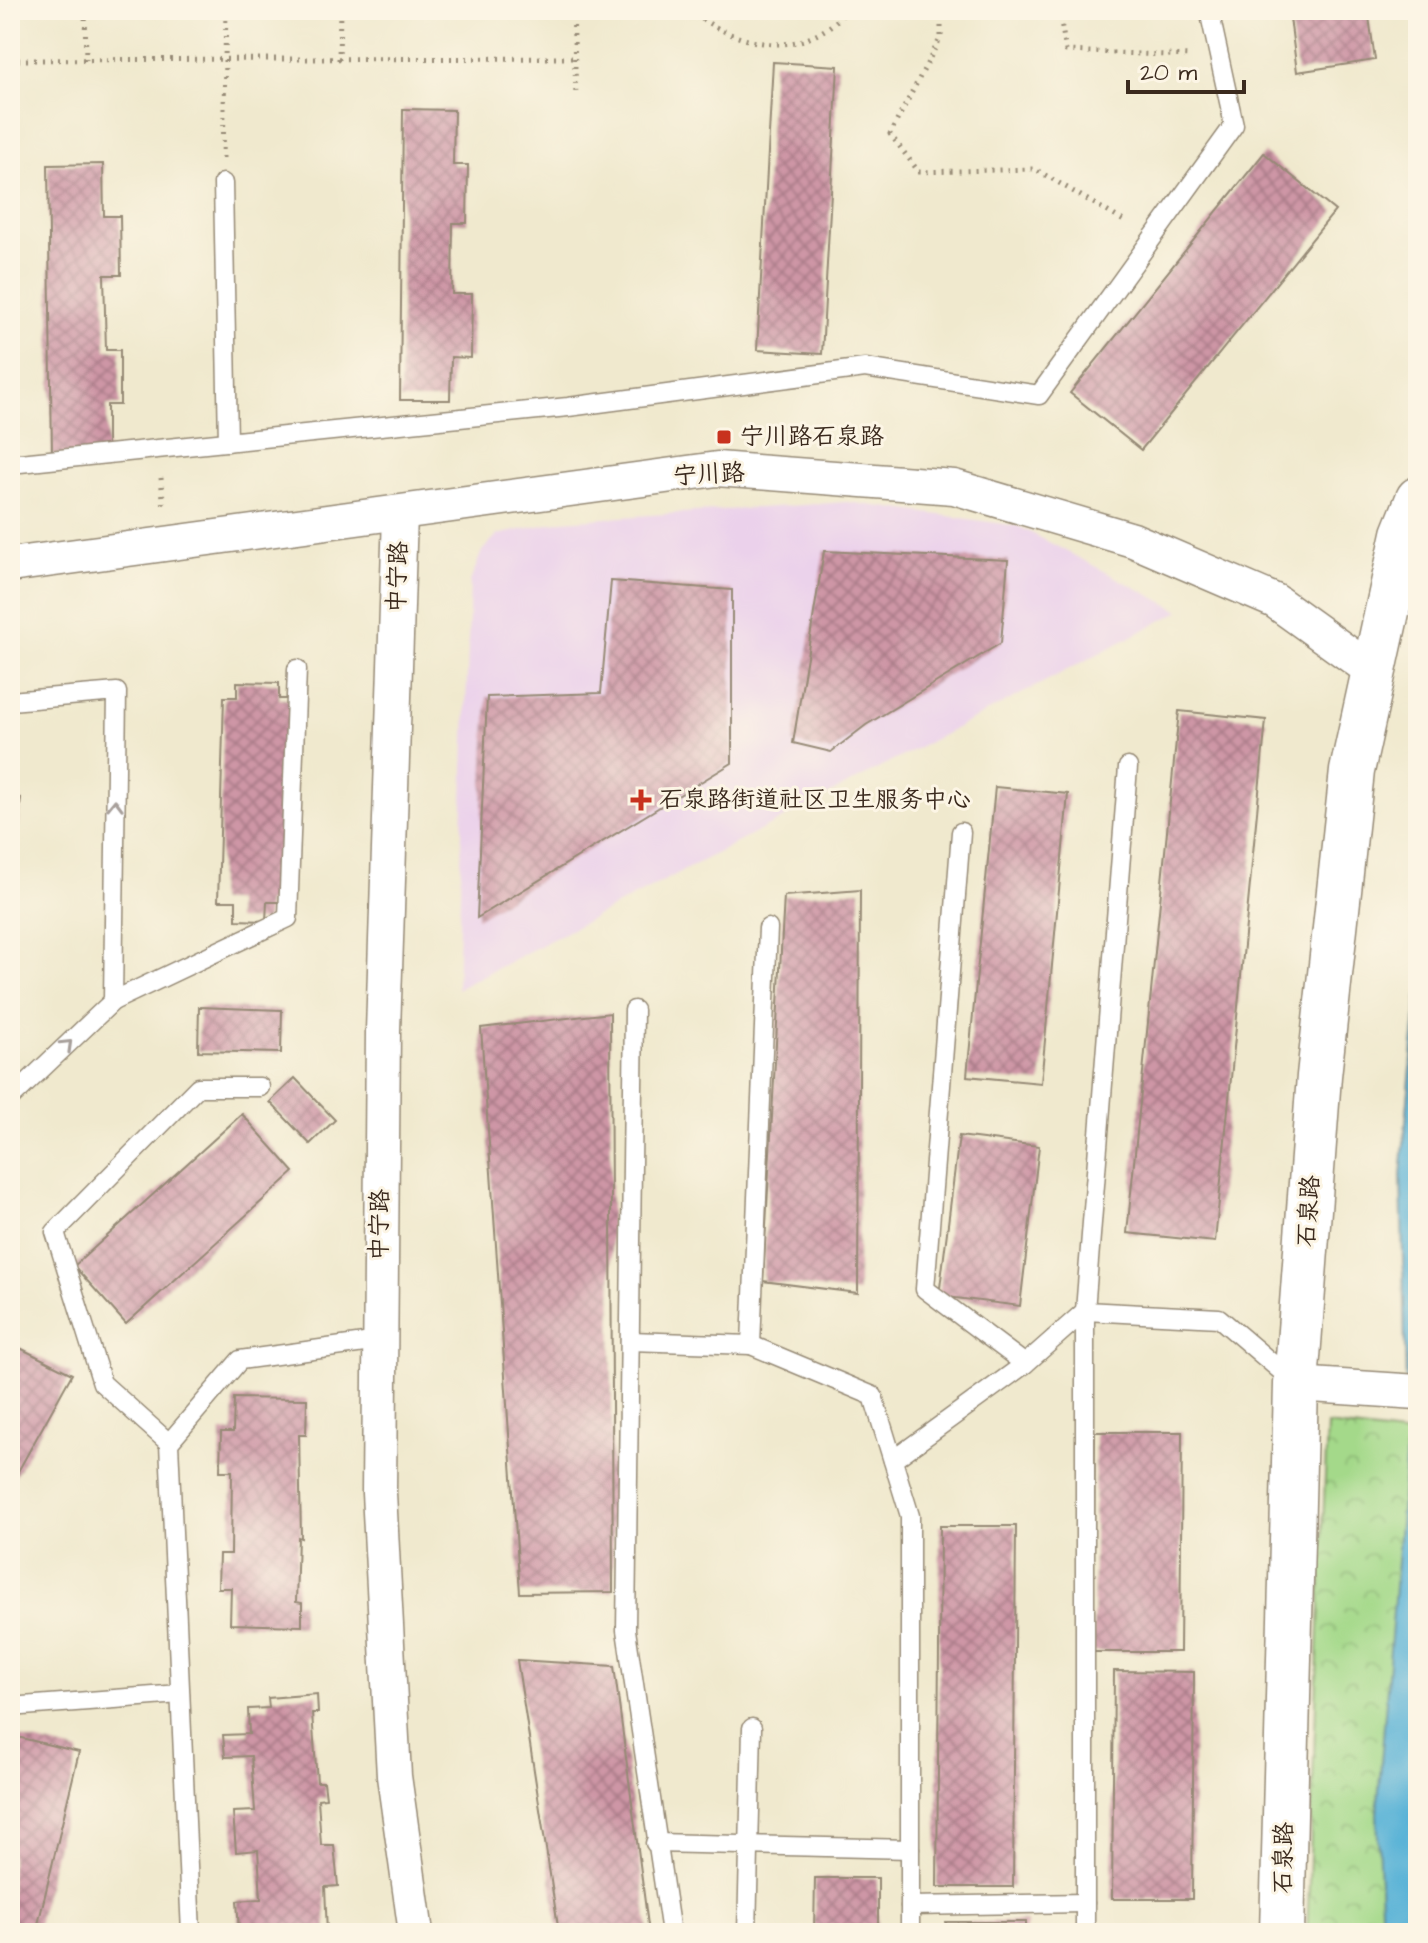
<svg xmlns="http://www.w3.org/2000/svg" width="1428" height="1943" viewBox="0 0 1428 1943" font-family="'Architects Daughter','LXGW WenKai TC',sans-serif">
	<defs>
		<pattern id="park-crowns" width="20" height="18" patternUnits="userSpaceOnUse" patternTransform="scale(2)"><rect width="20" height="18" fill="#a4d98a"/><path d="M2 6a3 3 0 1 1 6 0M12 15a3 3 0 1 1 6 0" fill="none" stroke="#8eba77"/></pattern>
		<pattern id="building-cross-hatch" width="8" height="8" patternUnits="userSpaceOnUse" patternTransform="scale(2)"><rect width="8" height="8" fill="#ce96a6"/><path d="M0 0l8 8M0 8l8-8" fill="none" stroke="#a87b87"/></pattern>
	</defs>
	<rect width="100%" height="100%" fill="#fcf5e5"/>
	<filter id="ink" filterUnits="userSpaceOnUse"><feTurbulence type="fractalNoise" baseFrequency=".0125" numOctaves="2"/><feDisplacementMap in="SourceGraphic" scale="16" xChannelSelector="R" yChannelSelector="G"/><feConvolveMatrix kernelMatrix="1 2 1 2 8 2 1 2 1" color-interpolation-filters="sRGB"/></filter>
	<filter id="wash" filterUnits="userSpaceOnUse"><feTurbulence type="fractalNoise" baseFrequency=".006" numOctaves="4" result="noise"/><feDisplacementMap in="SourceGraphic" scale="32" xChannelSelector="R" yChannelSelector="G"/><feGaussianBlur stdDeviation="1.8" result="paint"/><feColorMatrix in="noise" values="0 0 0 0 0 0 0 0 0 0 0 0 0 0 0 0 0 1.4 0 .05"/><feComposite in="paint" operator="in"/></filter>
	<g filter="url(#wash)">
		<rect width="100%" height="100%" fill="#f0e9ce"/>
		<polygon fill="#ebd1eb" points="847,502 1018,526 1180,611 457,989 470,582 482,551 497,535 562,521"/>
		<polygon fill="url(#park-crowns)" stroke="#708254" stroke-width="2" points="1327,1425 1418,1436 1418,1933 1307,1933"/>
		<polygon fill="#5ab3d7" stroke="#4a6e7a" stroke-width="2" points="1418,994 1418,1896 1413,1933 1382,1933 1377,1814 1407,1435 1401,1175"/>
		<g id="blocks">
			<g fill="url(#building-cross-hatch)">
				<polygon points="1289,10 1368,10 1375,60 1297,72"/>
				<polygon points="773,62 838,66 822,354 757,350"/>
				<polygon points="403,109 454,110 453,165 468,165 467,223 453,223 452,294 472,294 471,358 451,357 450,400 400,400"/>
				<polygon points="1264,153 1335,211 1141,450 1070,393"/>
				<polygon points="103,164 104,216 120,216 121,275 104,275 106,350 120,350 120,405 107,405 107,453 52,455 48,165"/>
				<polygon points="824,551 1008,560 1001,643 866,725 831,752 793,743"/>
				<polygon points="611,581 732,590 732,763 477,918 487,697 601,693"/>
				<polygon points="237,682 279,683 279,699 292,699 286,902 267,902 266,921 236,920 236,901 218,901 224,697 237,697"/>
				<polygon points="1179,711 1266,720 1215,1242 1127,1233"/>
				<polygon points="995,787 1068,794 1041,1083 967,1076"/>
				<polygon points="10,797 21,798 13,869 10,869"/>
				<polygon points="860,890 858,1293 763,1281 784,896"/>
				<polygon points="199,1007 282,1010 281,1053 198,1051"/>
				<polygon points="610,1013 613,1592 520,1593 481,1028"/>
				<polygon points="295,1078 335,1120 310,1144 270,1102"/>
				<polygon points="242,1114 294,1172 126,1324 74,1266"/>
				<polygon points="959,1136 1039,1146 1020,1306 939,1296"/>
				<polygon points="16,1346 72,1374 10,1486 10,1356"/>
				<polygon points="234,1398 307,1399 306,1435 299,1435 301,1538 298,1537 296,1602 302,1603 302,1626 230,1624 231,1588 218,1588 219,1554 231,1554 232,1471 220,1471 221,1432 233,1432"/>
				<polygon points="1095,1432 1182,1432 1180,1652 1093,1652"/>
				<polygon points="940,1526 1016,1526 1013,1887 937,1887"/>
				<polygon points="517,1660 614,1666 649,1933 559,1933"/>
				<polygon points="1114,1671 1194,1672 1192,1899 1112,1899"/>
				<polygon points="317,1694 318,1713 312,1713 317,1782 324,1782 326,1798 318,1799 321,1845 334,1845 338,1886 325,1887 327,1933 264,1933 263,1928 239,1930 237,1901 261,1899 258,1850 236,1852 233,1812 255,1811 251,1756 225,1757 223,1735 249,1734 248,1709 269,1708 268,1698"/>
				<polygon points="13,1736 79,1752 36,1933 10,1933"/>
				<polygon points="815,1878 878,1878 878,1933 814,1933"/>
				<rect x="946" y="1922" width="80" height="11"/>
			</g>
		</g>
	</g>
	<g filter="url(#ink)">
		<use href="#blocks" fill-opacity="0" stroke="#968a76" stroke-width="2"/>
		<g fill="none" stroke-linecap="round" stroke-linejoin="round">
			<defs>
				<g id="service">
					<polyline points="223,183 228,442"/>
					<polyline points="10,464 568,407 865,368 1039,395 1234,125 1209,10"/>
					<polyline points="10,701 117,692 113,1001 10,1099"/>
					<polyline points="961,832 925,1289 1025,1364"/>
					<polyline points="113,1001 288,918 297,669"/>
					<polyline points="634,1010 626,1630 671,1933"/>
					<polyline points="630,1341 751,1345 768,928"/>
					<polyline points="751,1345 873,1396 910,1516 910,1933"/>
					<polyline points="169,1443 102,1383 55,1232 198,1087 260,1087"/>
					<polyline points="893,1460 1025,1364 1085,1311 1219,1318 1294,1382"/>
					<polyline points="10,1707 180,1694"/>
					<polyline points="655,1843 910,1849"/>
					<polyline points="910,1906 1085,1903"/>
					<polyline points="191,1933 169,1443 240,1360 379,1341"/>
					<polyline points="747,1933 752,1728"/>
					<polyline points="1085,1933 1085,1311 1128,767"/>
				</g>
				<g id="minor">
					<polyline points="400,515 383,1031 379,1493 394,1776 416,1933"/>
					<polyline points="10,565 717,469 954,487 1133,540 1275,601 1371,670"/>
					<polyline points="1296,1384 1418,1392"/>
				</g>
				<polyline id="tertiary" points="1282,1933 1296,1384 1319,1076 1352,771 1404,534 1418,499"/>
			</defs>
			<use href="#service" stroke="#968a76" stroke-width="21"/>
			<use href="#minor" stroke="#968a76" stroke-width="37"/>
			<use href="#tertiary" stroke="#968a76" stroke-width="47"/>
			<g stroke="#968a76" stroke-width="5" stroke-dasharray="2 6" stroke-linecap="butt">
				<polyline points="85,10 86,61"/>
				<polyline points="573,10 576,96"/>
				<path d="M689,10C738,47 802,63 847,10"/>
				<polyline points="941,10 941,37 890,134 919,172 1035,169 1127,223"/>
				<polyline points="1059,10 1066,51 1191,56"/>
				<polyline points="10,60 575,58"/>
				<polyline points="339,60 340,10"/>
				<polyline points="223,158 226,10"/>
				<polyline points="161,478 164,508"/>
			</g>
			<use href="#service" stroke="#fff" stroke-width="18"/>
			<use href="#minor" stroke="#fff" stroke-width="34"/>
			<use href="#tertiary" stroke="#fff" stroke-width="44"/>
		</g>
		<defs><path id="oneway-chevron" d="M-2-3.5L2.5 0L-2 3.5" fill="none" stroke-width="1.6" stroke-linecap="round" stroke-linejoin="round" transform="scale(2)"/></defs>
		<g stroke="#a79f9a">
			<use href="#oneway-chevron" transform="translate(115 805) rotate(-89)"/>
			<use href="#oneway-chevron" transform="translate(67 1045) rotate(-44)"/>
		</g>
	</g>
	<g fill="#c8321e" stroke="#fcf5e5" stroke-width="3">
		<rect x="716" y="429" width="16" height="16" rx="4"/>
		<path d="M637 788h8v8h8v8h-8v8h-8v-8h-8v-8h8z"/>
	</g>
	<g text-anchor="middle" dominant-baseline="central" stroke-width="6" stroke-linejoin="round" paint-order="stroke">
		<g font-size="24" fill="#3b2a1e" stroke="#fcf5e5" text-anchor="start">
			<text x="740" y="437">宁川路石泉路</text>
			<text x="659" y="800">石泉路街道社区卫生服务中心</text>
		</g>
		<g font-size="24" fill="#3b2a1e" stroke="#fcf5e5">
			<text transform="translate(709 475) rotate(-3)">宁川路</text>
			<text transform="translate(398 577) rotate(-88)">中宁路</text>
			<text transform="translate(1309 1211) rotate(-86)">石泉路</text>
			<text transform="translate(380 1225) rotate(-89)">中宁路</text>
			<text transform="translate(1284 1858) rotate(-89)">石泉路</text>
		</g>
	</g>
	<rect width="1428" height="1943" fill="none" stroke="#fcf5e5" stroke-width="40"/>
	<path d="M1128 80v12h116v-12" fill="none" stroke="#3b2a1e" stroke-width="4"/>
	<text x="1140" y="80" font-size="24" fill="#3b2a1e" stroke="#fcf5e5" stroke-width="6" paint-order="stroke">20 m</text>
</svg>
